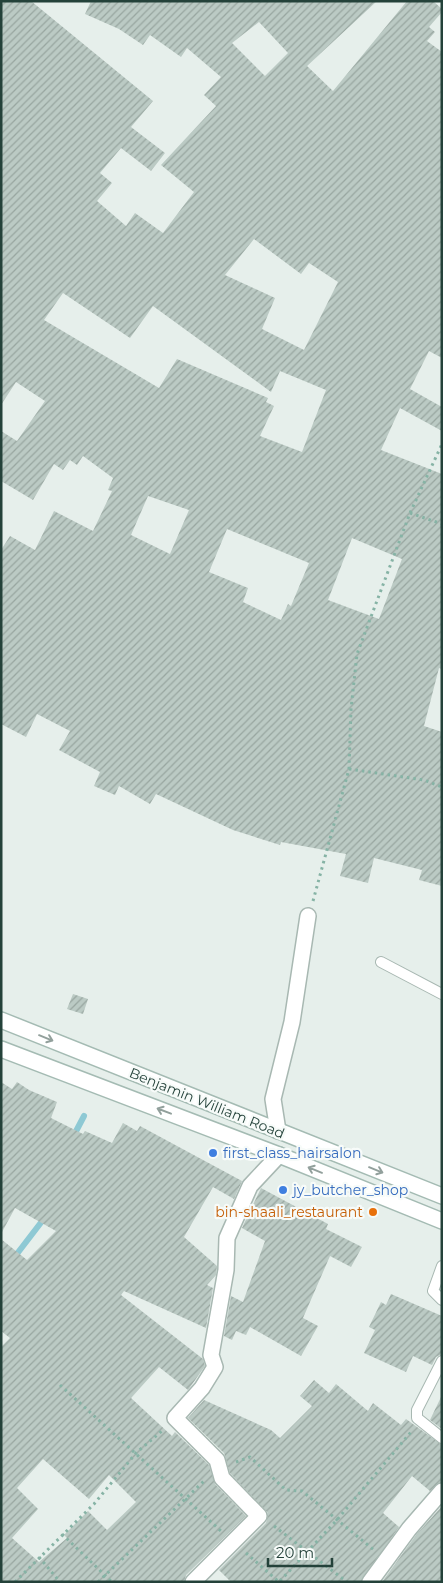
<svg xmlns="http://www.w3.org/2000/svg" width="443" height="1583" viewBox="0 0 443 1583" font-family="Montserrat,sans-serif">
	<defs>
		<pattern id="building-hatch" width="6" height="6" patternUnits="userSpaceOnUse" patternTransform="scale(1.25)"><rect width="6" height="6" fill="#bbcac4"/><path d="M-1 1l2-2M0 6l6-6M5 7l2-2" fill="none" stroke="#98a6a0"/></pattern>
	</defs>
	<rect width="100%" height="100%" fill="#e6efeb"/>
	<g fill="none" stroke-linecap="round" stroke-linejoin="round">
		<g stroke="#8ec9d4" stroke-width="6">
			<polyline points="73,1137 84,1116"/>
			<polyline points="13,1259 46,1216"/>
		</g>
	</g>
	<g fill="url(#building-hatch)" fill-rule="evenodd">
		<path d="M1,1H31L153,101L131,127L165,153L151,171L121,148L100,173L112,183L97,201L126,226L135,213L163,233L194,192L161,165L216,106L204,95L221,77L187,48L181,57L150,35L143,45L119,29L85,14L91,1H377L307,66L333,91L407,1H433L442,9V12L429,27L435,32L427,41L442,52V358L429,351L410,389L442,407V431L400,408L381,450L442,474V669L439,668L424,726L442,732V886L419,880L422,870L374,858L368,883L340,876L346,854L281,842L280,845L233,830L156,794L150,804L119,786L115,795L94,786L100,772L59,750L70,731L37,714L26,737L1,724V550L10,536L35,550L54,511L93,531L112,491L108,490L113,478L83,456L77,465L70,460L63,470L54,464L33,500L1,481V431L17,441L45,401L16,382L1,405ZM259,22L288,53L265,76L232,43ZM254,239L301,274L309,263L338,282L304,350L262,329L275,298L225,275ZM63,293L130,338L153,306L271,392L280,371L326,390L302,452L260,436L274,406L266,402L268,398L177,359L159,388L44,320ZM148,496L189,510L170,554L131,535ZM227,529L309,563L291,606L288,604L281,620L243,602L248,588L209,572ZM352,538L402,559L379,619L328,600Z"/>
		<polygon points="73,994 88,999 83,1014 67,1009"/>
		<path d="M1,1082L12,1089L17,1082L29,1090L57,1102L51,1118L83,1134L85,1131L112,1143L123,1123L137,1131L140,1126L242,1181L234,1199L213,1187L184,1237L217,1266L216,1275L207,1285L213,1288L206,1328L124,1291L121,1295L203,1359L205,1366L188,1390L159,1367L131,1398L172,1436L175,1432L209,1465L215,1484L246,1516L186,1575L184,1582H1V1347L10,1338L1,1331V1239L27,1260L56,1231L15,1208L1,1234ZM43,1459L89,1499L109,1475L136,1502L107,1530L88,1511L64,1535L67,1538L39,1562L12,1538L38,1509L17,1488Z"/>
		<polygon points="261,1188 328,1224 326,1229 362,1247 351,1267 330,1256 303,1318 318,1326 301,1356 250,1327 246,1335 236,1331 232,1340 224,1336 231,1296 243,1302 265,1241 242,1228"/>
		<polygon points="391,1294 442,1316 442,1354 436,1357 432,1365 413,1356 406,1372 364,1353 375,1330 369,1327 381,1302 386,1305"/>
		<polygon points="314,1380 329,1393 336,1384 368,1411 373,1403 401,1425 406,1419 442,1445 442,1482 430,1491 412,1476 383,1513 399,1527 361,1582 231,1582 219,1570 266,1523 268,1513 230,1473 224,1453 188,1418 204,1400 271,1430 280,1438 312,1406 300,1396"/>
		<polygon points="442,1395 442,1429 430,1420"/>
		<polygon points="442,1506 442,1582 382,1582 416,1535"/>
	</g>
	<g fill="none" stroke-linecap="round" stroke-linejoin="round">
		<defs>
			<g id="service">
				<polyline points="381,962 442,994"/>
				<polyline points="442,1266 433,1291 442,1300"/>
				<polyline points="442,1361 417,1410 417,1418 442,1438"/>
			</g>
			<g id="minor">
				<polyline points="278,1131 273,1099 292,1022 308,916"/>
				<polyline points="193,1582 259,1516 222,1478 217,1460 175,1418 202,1388 215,1367 211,1355 226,1270 227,1238 250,1186 279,1155"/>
				<polyline points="370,1582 409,1529 442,1491"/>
			</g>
			<g id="secondary">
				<polyline points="1,1020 442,1196"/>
				<polyline points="1,1049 279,1155 442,1221"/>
			</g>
		</defs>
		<use href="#service" stroke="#a8b8b2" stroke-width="12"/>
		<use href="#minor" stroke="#a8b8b2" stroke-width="18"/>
		<use href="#secondary" stroke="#a4bbb3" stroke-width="18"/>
		<g stroke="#86b3a5" stroke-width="3" stroke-dasharray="2.5 4" stroke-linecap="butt">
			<polyline points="410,513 442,524"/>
			<polyline points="349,769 424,780 442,787"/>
			<polyline points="313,901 349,769 351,709 357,654 410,513 442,444"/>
			<polyline points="60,1385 221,1531"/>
			<polyline points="236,1462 250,1457 286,1490 302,1491 374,1550"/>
			<polyline points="274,1526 347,1582"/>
			<polyline points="62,1534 112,1582"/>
			<polyline points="246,1553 279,1582 336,1521 411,1432"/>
			<polyline points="39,1557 60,1582"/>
			<polyline points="15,1582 94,1504 136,1453 163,1430"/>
			<polyline points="98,1582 204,1481"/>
		</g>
		<use href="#service" stroke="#fff" stroke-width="10"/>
		<use href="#minor" stroke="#fff" stroke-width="15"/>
		<use href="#secondary" stroke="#fff" stroke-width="15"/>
	</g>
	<defs><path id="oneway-shaft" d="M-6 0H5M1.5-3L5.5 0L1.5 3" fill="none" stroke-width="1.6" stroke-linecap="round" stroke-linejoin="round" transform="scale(1.25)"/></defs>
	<g stroke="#92a09c">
		<use href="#oneway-shaft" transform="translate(46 1038) rotate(22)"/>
		<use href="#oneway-shaft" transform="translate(164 1111) rotate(-159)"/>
		<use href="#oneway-shaft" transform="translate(315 1170) rotate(-158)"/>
		<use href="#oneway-shaft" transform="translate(376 1170) rotate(22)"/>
	</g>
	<g fill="#3f7fe0" stroke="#f7fbf9" stroke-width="2">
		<circle cx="213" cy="1153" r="5"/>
		<circle cx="283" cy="1190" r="5"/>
	</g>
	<circle fill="#e8710a" stroke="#f7fbf9" stroke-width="2" cx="373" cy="1212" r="5"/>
	<g text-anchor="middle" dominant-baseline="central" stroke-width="4.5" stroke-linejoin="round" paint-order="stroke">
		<g font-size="14" fill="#24423a" stroke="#f7fbf9">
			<text transform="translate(207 1103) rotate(22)">Benjamin William Road</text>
		</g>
		<g font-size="14" fill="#366cbe" stroke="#f7fbf9" text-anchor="start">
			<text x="223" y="1153">first_class_hairsalon</text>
			<text x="293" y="1190">jy_butcher_shop</text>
		</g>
		<g font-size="14" fill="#c56008" stroke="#f7fbf9" text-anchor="end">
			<text x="363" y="1212">bin-shaali_restaurant</text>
		</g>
	</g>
	<rect width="443" height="1583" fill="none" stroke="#24423a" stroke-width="5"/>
	<path d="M268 1558v8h64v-8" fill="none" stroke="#24423a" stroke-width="2.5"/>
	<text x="276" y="1558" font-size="15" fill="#24423a" stroke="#f7fbf9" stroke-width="4" paint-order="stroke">20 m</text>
</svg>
